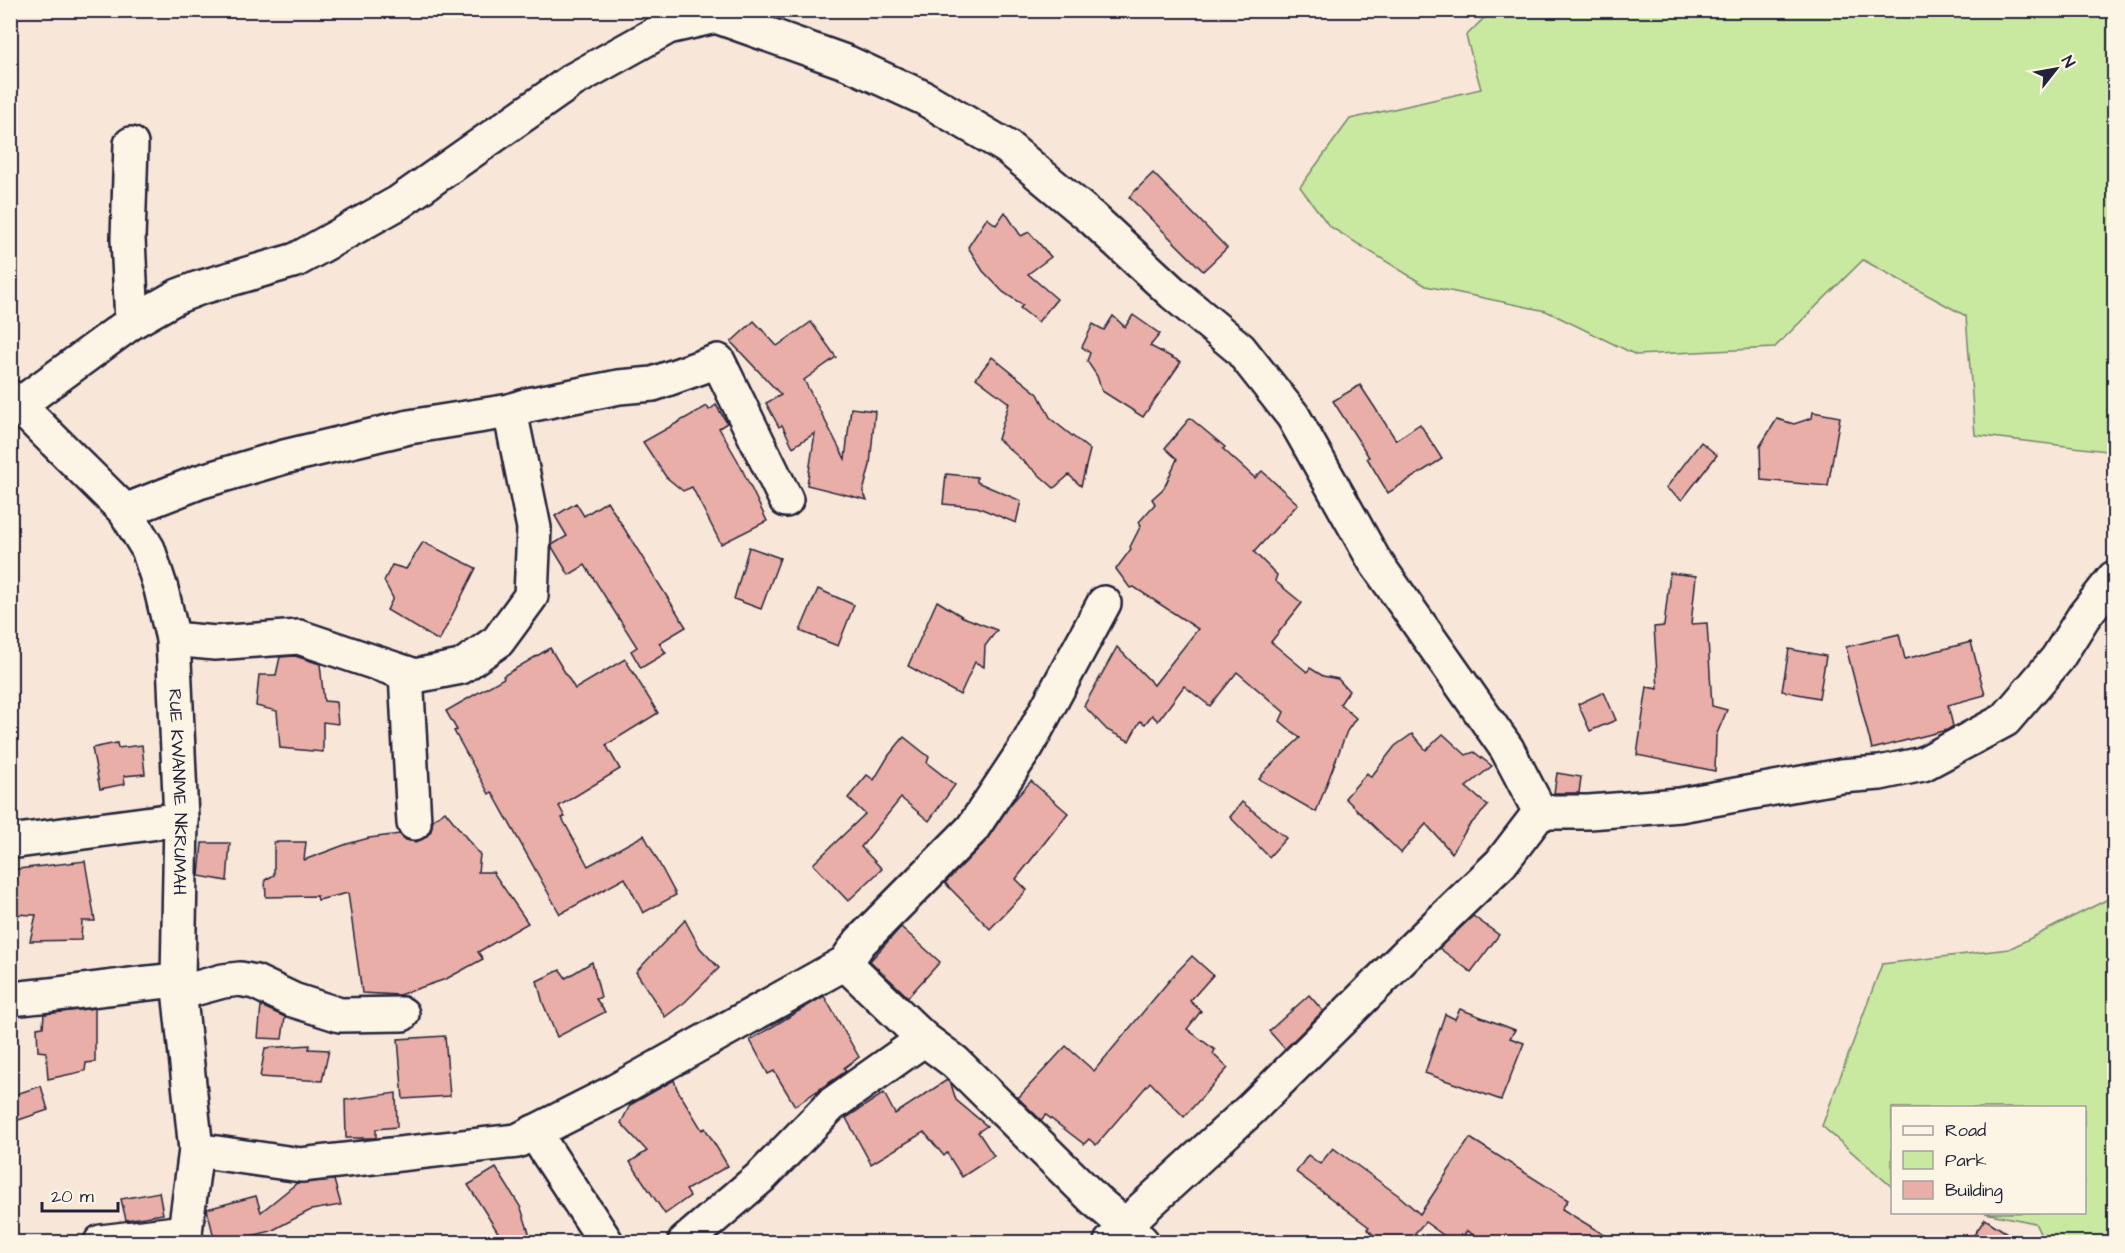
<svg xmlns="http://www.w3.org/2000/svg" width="2125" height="1253" viewBox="0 0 2125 1253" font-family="'Architects Daughter',sans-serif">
	<rect width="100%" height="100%" fill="#f8e7d9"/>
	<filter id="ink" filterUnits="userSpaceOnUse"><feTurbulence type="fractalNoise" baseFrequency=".0167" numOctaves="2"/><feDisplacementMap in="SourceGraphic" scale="12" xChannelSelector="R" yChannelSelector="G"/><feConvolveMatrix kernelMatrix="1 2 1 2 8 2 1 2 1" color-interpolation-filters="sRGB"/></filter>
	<g filter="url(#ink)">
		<g fill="#c9e8a0" stroke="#76856e" stroke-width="1.5">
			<polygon points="1491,11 2114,11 2114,452 1975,435 1966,316 1863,260 1774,348 1636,355 1546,311 1426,286 1329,226 1300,187 1350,119 1481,89 1466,36"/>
			<polygon points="2114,896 2114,1242 2044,1242 2035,1223 1985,1213 2084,1212 2084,1108 1892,1108 1892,1187 1822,1126 1882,964 2009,949"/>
		</g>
		<g fill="#e9aea7" stroke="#22223b" stroke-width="1.5">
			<polygon points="1153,173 1227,248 1203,271 1129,197"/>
			<polygon points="1005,212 1021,236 1029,232 1051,257 1028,274 1057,299 1038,322 1020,308 1023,305 1003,292 983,271 968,247 987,218 996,225"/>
			<polygon points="1133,315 1160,334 1150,346 1181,362 1143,417 1102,391 1097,376 1087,361 1090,353 1082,347 1093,324 1104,330 1113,316 1125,327"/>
			<polygon points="754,321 777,346 811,322 836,357 804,380 845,459 851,408 875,411 870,465 863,492 867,500 807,485 815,433 793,447 782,425 779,427 766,403 781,395 731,342"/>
			<polygon points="992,357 1038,394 1051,419 1090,450 1081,486 1069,475 1054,488 998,439 1009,403 976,378"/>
			<polygon points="1360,385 1396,440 1420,424 1442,459 1388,493 1367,458 1369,457 1333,401"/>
			<polygon points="716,405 727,423 719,428 738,461 767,521 721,544 692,487 683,491 666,477 643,442 707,406 709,410"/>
			<polygon points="1813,412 1840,417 1828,486 1761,480 1760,446 1777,419 1794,424 1812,418"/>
			<polygon points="1190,418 1225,447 1223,449 1255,478 1262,471 1298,504 1254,552 1277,575 1275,581 1302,603 1271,642 1307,672 1310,668 1323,676 1338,679 1349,691 1340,704 1356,718 1347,731 1316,812 1259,779 1267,769 1300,738 1280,721 1284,712 1237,672 1210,706 1184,686 1158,721 1152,715 1145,724 1140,721 1129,741 1107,730 1084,706 1117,647 1154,685 1198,629 1134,587 1130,588 1116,569 1131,549 1130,547 1141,525 1139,522 1155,504 1152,499 1164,488 1177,459 1165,448"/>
			<polygon points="1701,442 1717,455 1682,500 1666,488"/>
			<polygon points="946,474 977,477 977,482 1021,501 1016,523 977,507 943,504"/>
			<polygon points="607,501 686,627 659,643 666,653 641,668 631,651 637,647 585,565 569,575 552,547 552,545 567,536 555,516 576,503 584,516"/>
			<polygon points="423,542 476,568 439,641 387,610 393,598 384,581 392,565 406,569"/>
			<polygon points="749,547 780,558 761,609 734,599"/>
			<polygon points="1670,573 1696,576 1691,624 1707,623 1712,706 1727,710 1716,736 1715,771 1637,755 1647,687 1658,689 1654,627 1664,626"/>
			<polygon points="818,589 854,605 838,646 800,631"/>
			<polygon points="937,601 963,617 997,630 985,646 984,667 975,662 960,695 908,666"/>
			<polygon points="1899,634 1905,659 1971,642 1985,695 1948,705 1953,726 1947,730 1872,749 1846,647"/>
			<polygon points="550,648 575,689 625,659 658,713 606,745 620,769 559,806 565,817 562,818 588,866 644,835 676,895 643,913 625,878 560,914 492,792 489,794 454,731 457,730 446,711 504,678 503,676"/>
			<polygon points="1789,649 1826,656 1819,698 1782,691"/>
			<polygon points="295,656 320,664 324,701 336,702 338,724 323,722 323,752 280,748 277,711 256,706 259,675 276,675 280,657"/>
			<polygon points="1604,692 1616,720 1590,731 1578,704"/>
			<polygon points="1412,734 1426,750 1443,734 1466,755 1474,752 1492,766 1466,787 1488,806 1468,827 1452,853 1426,824 1401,853 1345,798 1367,773 1371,777 1395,746"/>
			<polygon points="904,737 929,757 927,763 955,785 929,821 901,798 861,847 882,869 848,901 813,864 865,814 848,798 867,775 874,780 889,755"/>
			<polygon points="117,743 118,748 142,745 145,774 124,776 125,784 100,789 92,748"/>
			<polygon points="1557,773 1581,777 1579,793 1554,793"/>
			<polygon points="1031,781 1068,813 1016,879 1027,890 990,929 945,883 985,842 1010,805"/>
			<polygon points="1242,802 1286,838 1269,857 1230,817"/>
			<polygon points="445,811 480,855 478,872 493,872 528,923 478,952 483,959 446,979 399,995 362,993 348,893 318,900 317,896 266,897 265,880 274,875 274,842 306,842 304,860 347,844 369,838 400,834 406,840 416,842 425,838 431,831 433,820"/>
			<polygon points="202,843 230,843 227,881 199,876"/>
			<polygon points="85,861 95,921 82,921 81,940 30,941 36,915 10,914 10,870"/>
			<polygon points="1473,916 1499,935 1471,972 1439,948"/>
			<polygon points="685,920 700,948 719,968 685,1002 665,1017 636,972"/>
			<polygon points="901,927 940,962 908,997 870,961"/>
			<polygon points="1192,956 1213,975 1190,1001 1201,1011 1187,1029 1215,1050 1213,1054 1228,1068 1184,1117 1150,1082 1096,1145 1089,1139 1084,1144 1046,1115 1041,1120 1018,1098 1066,1046 1094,1071 1173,976"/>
			<polygon points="592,962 601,997 596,999 605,1012 557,1037 543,1003 537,981 560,970 566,978"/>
			<polygon points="1309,995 1323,1011 1285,1049 1269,1031"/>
			<polygon points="824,996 859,1057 844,1068 846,1071 795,1106 774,1071 768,1074 750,1040"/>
			<polygon points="261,1006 285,1017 282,1039 258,1038"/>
			<polygon points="95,1008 95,1062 86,1063 85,1071 48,1079 46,1052 38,1051 37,1028 43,1027 44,1014"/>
			<polygon points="1460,1009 1515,1030 1510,1038 1524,1043 1501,1100 1425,1073 1445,1014 1455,1019"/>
			<polygon points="445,1036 450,1096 403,1099 398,1039"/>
			<polygon points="310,1045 309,1049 329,1050 322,1081 260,1077 265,1048"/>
			<polygon points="674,1080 677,1089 702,1130 705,1128 728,1166 686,1190 690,1196 665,1214 630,1162 647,1151 621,1123 630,1105"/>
			<polygon points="947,1080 951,1084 956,1100 987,1126 978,1132 994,1156 962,1177 947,1153 944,1156 924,1132 871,1164 846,1118 884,1093 895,1114"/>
			<polygon points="41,1086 48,1110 10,1123 10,1096"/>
			<polygon points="396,1093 397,1127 376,1129 376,1138 346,1138 345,1100"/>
			<polygon points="1470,1138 1568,1200 1562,1209 1616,1242 1485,1242 1467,1231 1458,1242 1453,1242 1425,1222 1407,1242 1382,1242 1367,1229 1369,1227 1296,1172 1308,1155 1320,1164 1333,1148 1398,1195 1420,1214"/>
			<polygon points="496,1168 521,1208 532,1242 504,1242 468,1185"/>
			<polygon points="334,1180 341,1205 311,1210 271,1231 227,1242 215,1242 207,1209 256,1196 261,1212 297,1183"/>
			<polygon points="159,1192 163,1214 126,1220 121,1199"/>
			<polygon points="1985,1219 2021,1242 1969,1242"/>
		</g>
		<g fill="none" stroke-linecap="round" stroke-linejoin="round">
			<defs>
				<g id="minor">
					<polyline points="131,144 128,239 132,322"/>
					<path id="s1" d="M10,397L125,511L148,549L161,589L173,639L181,819L178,980L196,1150L185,1232L186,1242"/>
					<polyline points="20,404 132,322 178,296 199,288 296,260 398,203 573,80 668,27 716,16 848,63 924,98 1007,147 1092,218 1173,293 1240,349 1293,416 1374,560 1507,749 1540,812 1501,863 1415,946 1251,1109 1141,1210 1111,1242"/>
					<polyline points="125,511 199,482 284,457 409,427 510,411 528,405 619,387 653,384 718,361 786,500"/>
					<polyline points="173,639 215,643 299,637 415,676 461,667 498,641 531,596 534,528 510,411"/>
					<polyline points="406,673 414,823"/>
					<polyline points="1540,812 1589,812 1680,805 1841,776 1880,773 1923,764 2005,720 2057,659 2084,616 2114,578"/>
					<polyline points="10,842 181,819"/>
					<polyline points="845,963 924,1039 955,1062 1095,1200 1127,1227 1142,1242"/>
					<path d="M10,999C67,994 122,985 178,980L186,991L223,981L240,979L255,982L293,1000L340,1015L402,1014"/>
					<polyline points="534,1132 606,1242"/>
					<polyline points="196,1150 301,1165 517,1141 612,1093 845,963 860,942 972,829 1027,746 1104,603"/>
					<polyline points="101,1242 185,1232"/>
					<polyline points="685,1242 762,1176 831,1105 924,1039"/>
				</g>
			</defs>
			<use href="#minor" stroke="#22223b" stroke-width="38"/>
			<use href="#minor" stroke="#fcf5e5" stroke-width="33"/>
		</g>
	</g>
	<g text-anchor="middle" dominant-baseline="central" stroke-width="5" stroke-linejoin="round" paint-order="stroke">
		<g font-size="18" fill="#22223b" stroke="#fcf5e5">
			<text stroke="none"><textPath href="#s1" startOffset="453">RUE KWANME NKRUMAH</textPath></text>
		</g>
	</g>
	<rect width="2125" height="1253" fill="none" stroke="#fcf5e5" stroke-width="36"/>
	<rect x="18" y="18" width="2089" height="1217" fill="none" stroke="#22223b" stroke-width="2" filter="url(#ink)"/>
	<rect x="1891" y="1106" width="195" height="108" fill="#fcf5e5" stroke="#a5a1a1" stroke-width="1.5"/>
	<rect x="1903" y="1126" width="30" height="9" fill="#fcf5e5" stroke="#a5a1a1" stroke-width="1.5"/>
	<text x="1945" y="1136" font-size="18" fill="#22223b">Road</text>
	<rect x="1903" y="1151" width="30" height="18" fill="#c9e8a0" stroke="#a5a1a1" stroke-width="1.5"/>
	<text x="1945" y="1166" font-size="18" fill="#22223b">Park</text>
	<rect x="1903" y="1181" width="30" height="18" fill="#e9aea7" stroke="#a5a1a1" stroke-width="1.5"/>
	<text x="1945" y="1196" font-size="18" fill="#22223b">Building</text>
	<g transform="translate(2056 69) rotate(59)" stroke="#fcf5e5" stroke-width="4.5" paint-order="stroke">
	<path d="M0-4.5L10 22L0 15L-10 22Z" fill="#22223b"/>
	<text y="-9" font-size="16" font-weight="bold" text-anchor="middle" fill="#22223b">N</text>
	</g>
	<path d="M42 1202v9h76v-9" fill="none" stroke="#22223b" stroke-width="3"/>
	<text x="51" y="1202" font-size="18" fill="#22223b" stroke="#fcf5e5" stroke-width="4.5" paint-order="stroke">20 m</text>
</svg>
